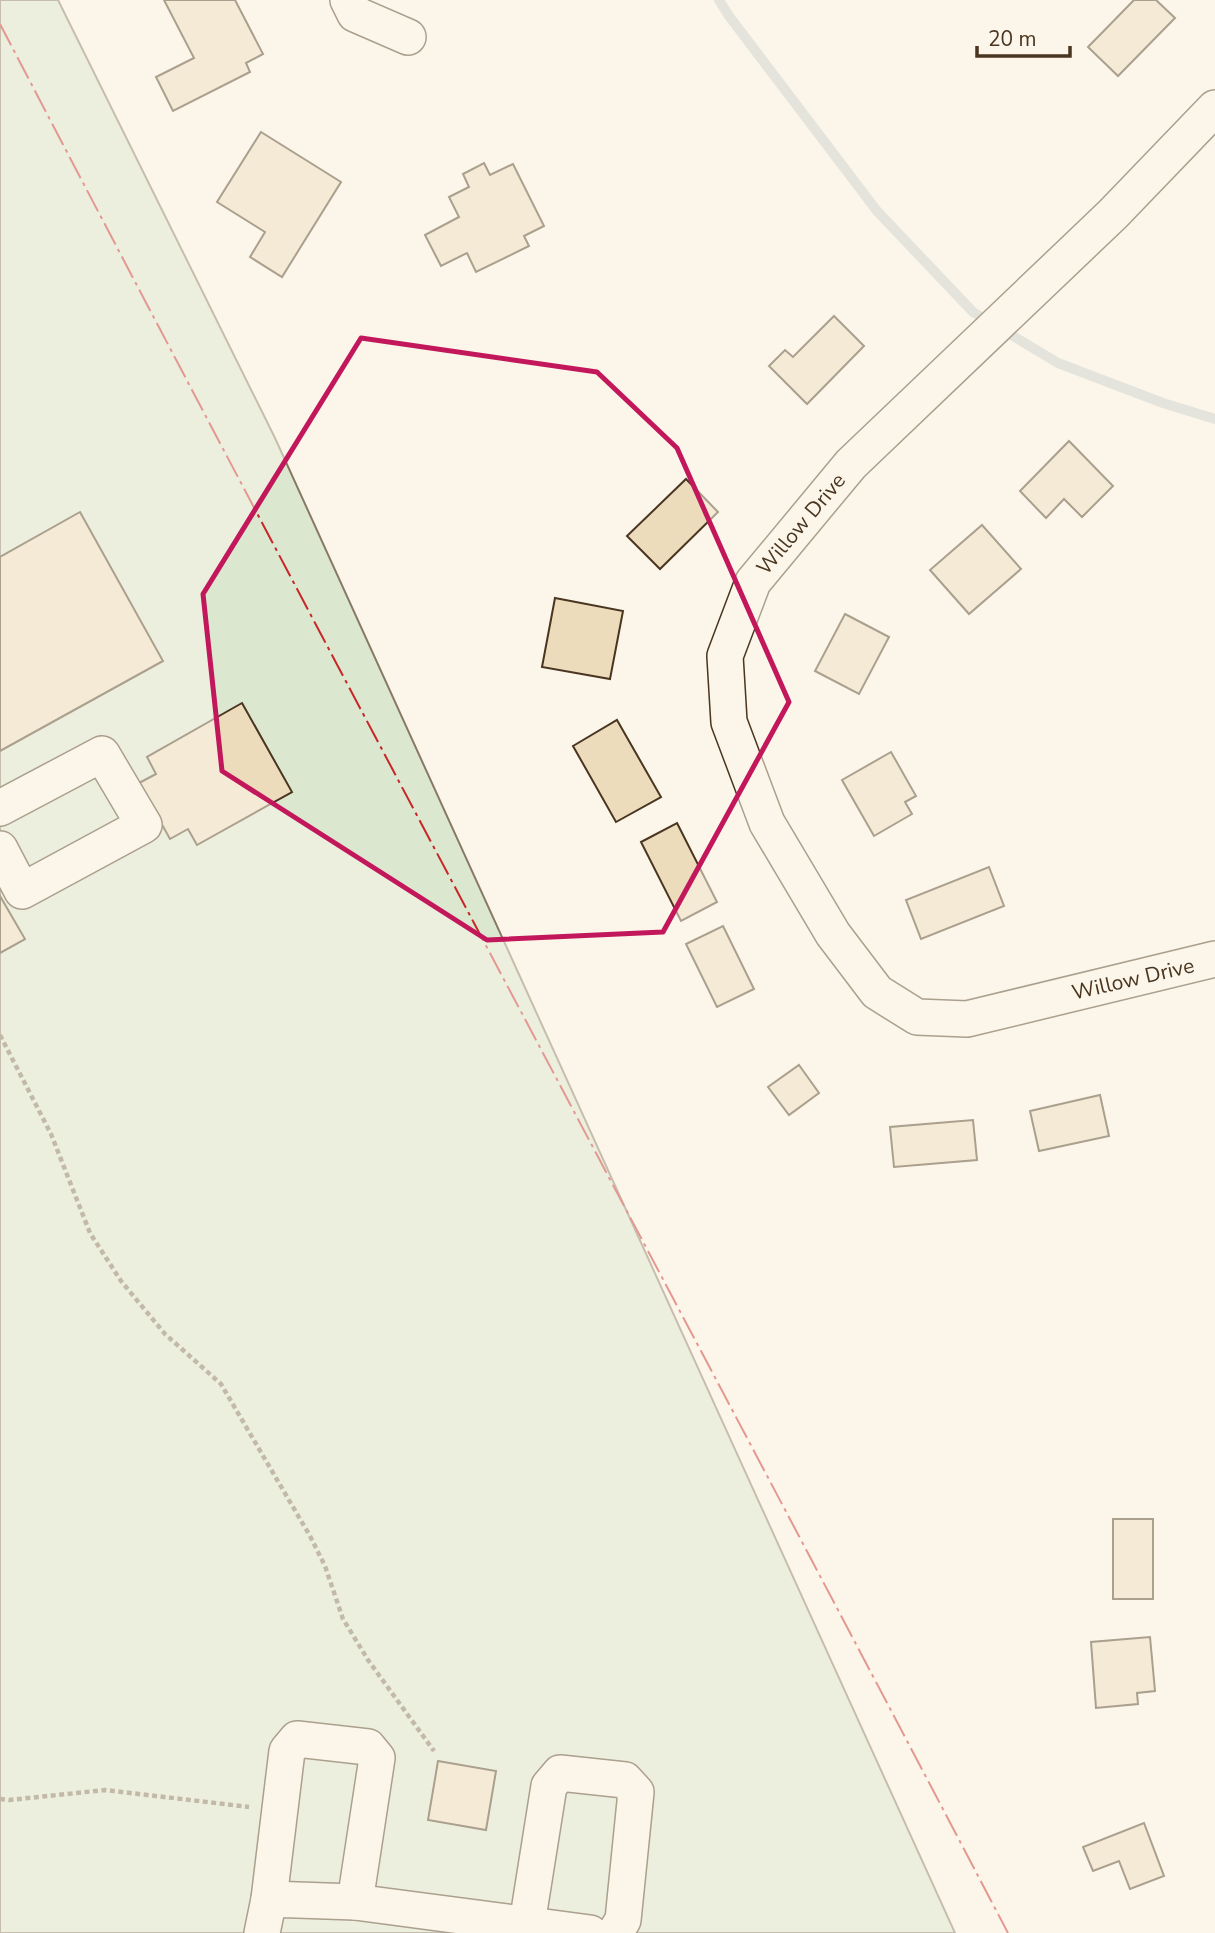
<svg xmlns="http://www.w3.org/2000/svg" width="1215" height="1933" viewBox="0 0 1215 1933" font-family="'Nunito Sans',sans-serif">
	<rect width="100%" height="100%" fill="#fbf6e9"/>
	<polygon fill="#dce7d0" stroke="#887966" stroke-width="2" points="0,0 58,0 275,438 955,1933 0,1933"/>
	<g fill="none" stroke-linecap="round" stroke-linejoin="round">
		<polyline stroke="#c9cecd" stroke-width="10" points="719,0 729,16 877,211 973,312 1058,363 1163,403 1215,419"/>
	</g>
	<g fill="#ecdcbc" stroke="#4a3520" stroke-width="2">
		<polygon points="164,0 235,0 263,54 246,63 250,72 173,111 156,77 194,58"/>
		<polygon points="1134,0 1156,0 1175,18 1118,76 1088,47"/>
		<polygon points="261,132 341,182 282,277 250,257 265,232 217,202"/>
		<polygon points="484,163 490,175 513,164 544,226 524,236 529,246 476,272 467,253 441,266 425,235 459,217 449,197 469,187 463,174"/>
		<polygon points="834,316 864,346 807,404 769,366 785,350 793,357"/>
		<polygon points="1069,441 1113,486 1082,517 1064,499 1046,518 1020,491"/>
		<polygon points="686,479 718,512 660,569 627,536"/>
		<polygon points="80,512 163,661 0,751 0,557"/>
		<polygon points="982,525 1021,569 969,614 930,570"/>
		<polygon points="555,598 623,611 610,679 542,667"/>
		<polygon points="845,614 889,637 859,694 815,671"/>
		<polygon points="242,703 292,792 197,845 188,829 170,839 139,783 156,774 147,757"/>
		<polygon points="617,720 661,797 616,822 573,746"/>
		<polygon points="891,752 916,796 905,802 912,814 874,836 842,780"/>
		<polygon points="677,823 717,902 681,921 641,842"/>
		<polygon points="989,867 1004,906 921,939 906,900"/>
		<polygon points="0,896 25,939 0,953"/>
		<polygon points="723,926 754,989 717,1007 686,944"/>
		<polygon points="799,1065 819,1093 789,1115 768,1087"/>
		<polygon points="1100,1095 1109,1136 1039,1151 1030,1111"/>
		<polygon points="973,1120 977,1160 894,1167 890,1127"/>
		<rect x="1113" y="1519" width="40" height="80"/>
		<polygon points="1150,1637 1155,1691 1137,1693 1138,1704 1096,1708 1091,1642"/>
		<polygon points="438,1761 496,1771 486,1830 428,1820"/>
		<polygon points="1144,1823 1164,1876 1130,1889 1119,1861 1093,1871 1083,1847"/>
	</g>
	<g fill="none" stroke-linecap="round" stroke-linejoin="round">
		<defs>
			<g id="minor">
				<polyline points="348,0 355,14 408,37"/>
				<polyline points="1215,108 1113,214 851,464 753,582 725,656 729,722 767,823 833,934 877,992 917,1017 967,1019 1215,959"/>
				<polyline points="0,808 102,754 144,825 22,891 0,849"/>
				<polyline points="269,1899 287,1751 297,1739 368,1747 377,1758 355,1902"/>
				<polyline points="527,1924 549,1786 560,1773 625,1780 636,1792 623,1920 615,1933"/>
				<polyline points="262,1933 269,1899 355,1902 590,1933"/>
			</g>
		</defs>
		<use href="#minor" stroke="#4a3520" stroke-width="38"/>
		<g stroke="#7f6f5c" stroke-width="4.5" stroke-dasharray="5 3.5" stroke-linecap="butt">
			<polyline points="0,1035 51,1134 90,1233 121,1281 165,1334 221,1384 310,1536 325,1566 343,1619 368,1660 434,1751"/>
			<polyline points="0,1799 9,1800 105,1790 249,1807"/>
		</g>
		<use href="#minor" stroke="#fbf6e9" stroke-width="35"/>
		<path stroke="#c62828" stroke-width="2" stroke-dasharray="24 5 3.5 5" stroke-linecap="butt" d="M0,24C333,662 674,1296 1008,1933"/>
	</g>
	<path d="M0 0H1215V1933H0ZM361,338L597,372L677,448L789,702L663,932L487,940L222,771L203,594Z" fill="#fbf6e9" fill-opacity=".55" fill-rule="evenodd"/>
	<path fill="none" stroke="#c2185b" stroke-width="5" stroke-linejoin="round" d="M361,338L597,372L677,448L789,702L663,932L487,940L222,771L203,594Z"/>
	<g text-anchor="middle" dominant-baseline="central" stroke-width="5" stroke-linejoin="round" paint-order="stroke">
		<g font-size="21" fill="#4a3520" stroke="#fbf6e9">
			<text transform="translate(801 524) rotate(-50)">Willow Drive</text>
			<text transform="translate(1133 979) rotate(-13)">Willow Drive</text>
		</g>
	</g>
	<path d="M977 46v10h93v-10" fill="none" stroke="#4a3520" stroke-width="3.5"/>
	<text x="988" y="46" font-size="21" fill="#4a3520" stroke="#fbf6e9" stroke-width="5" paint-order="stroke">20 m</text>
</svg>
